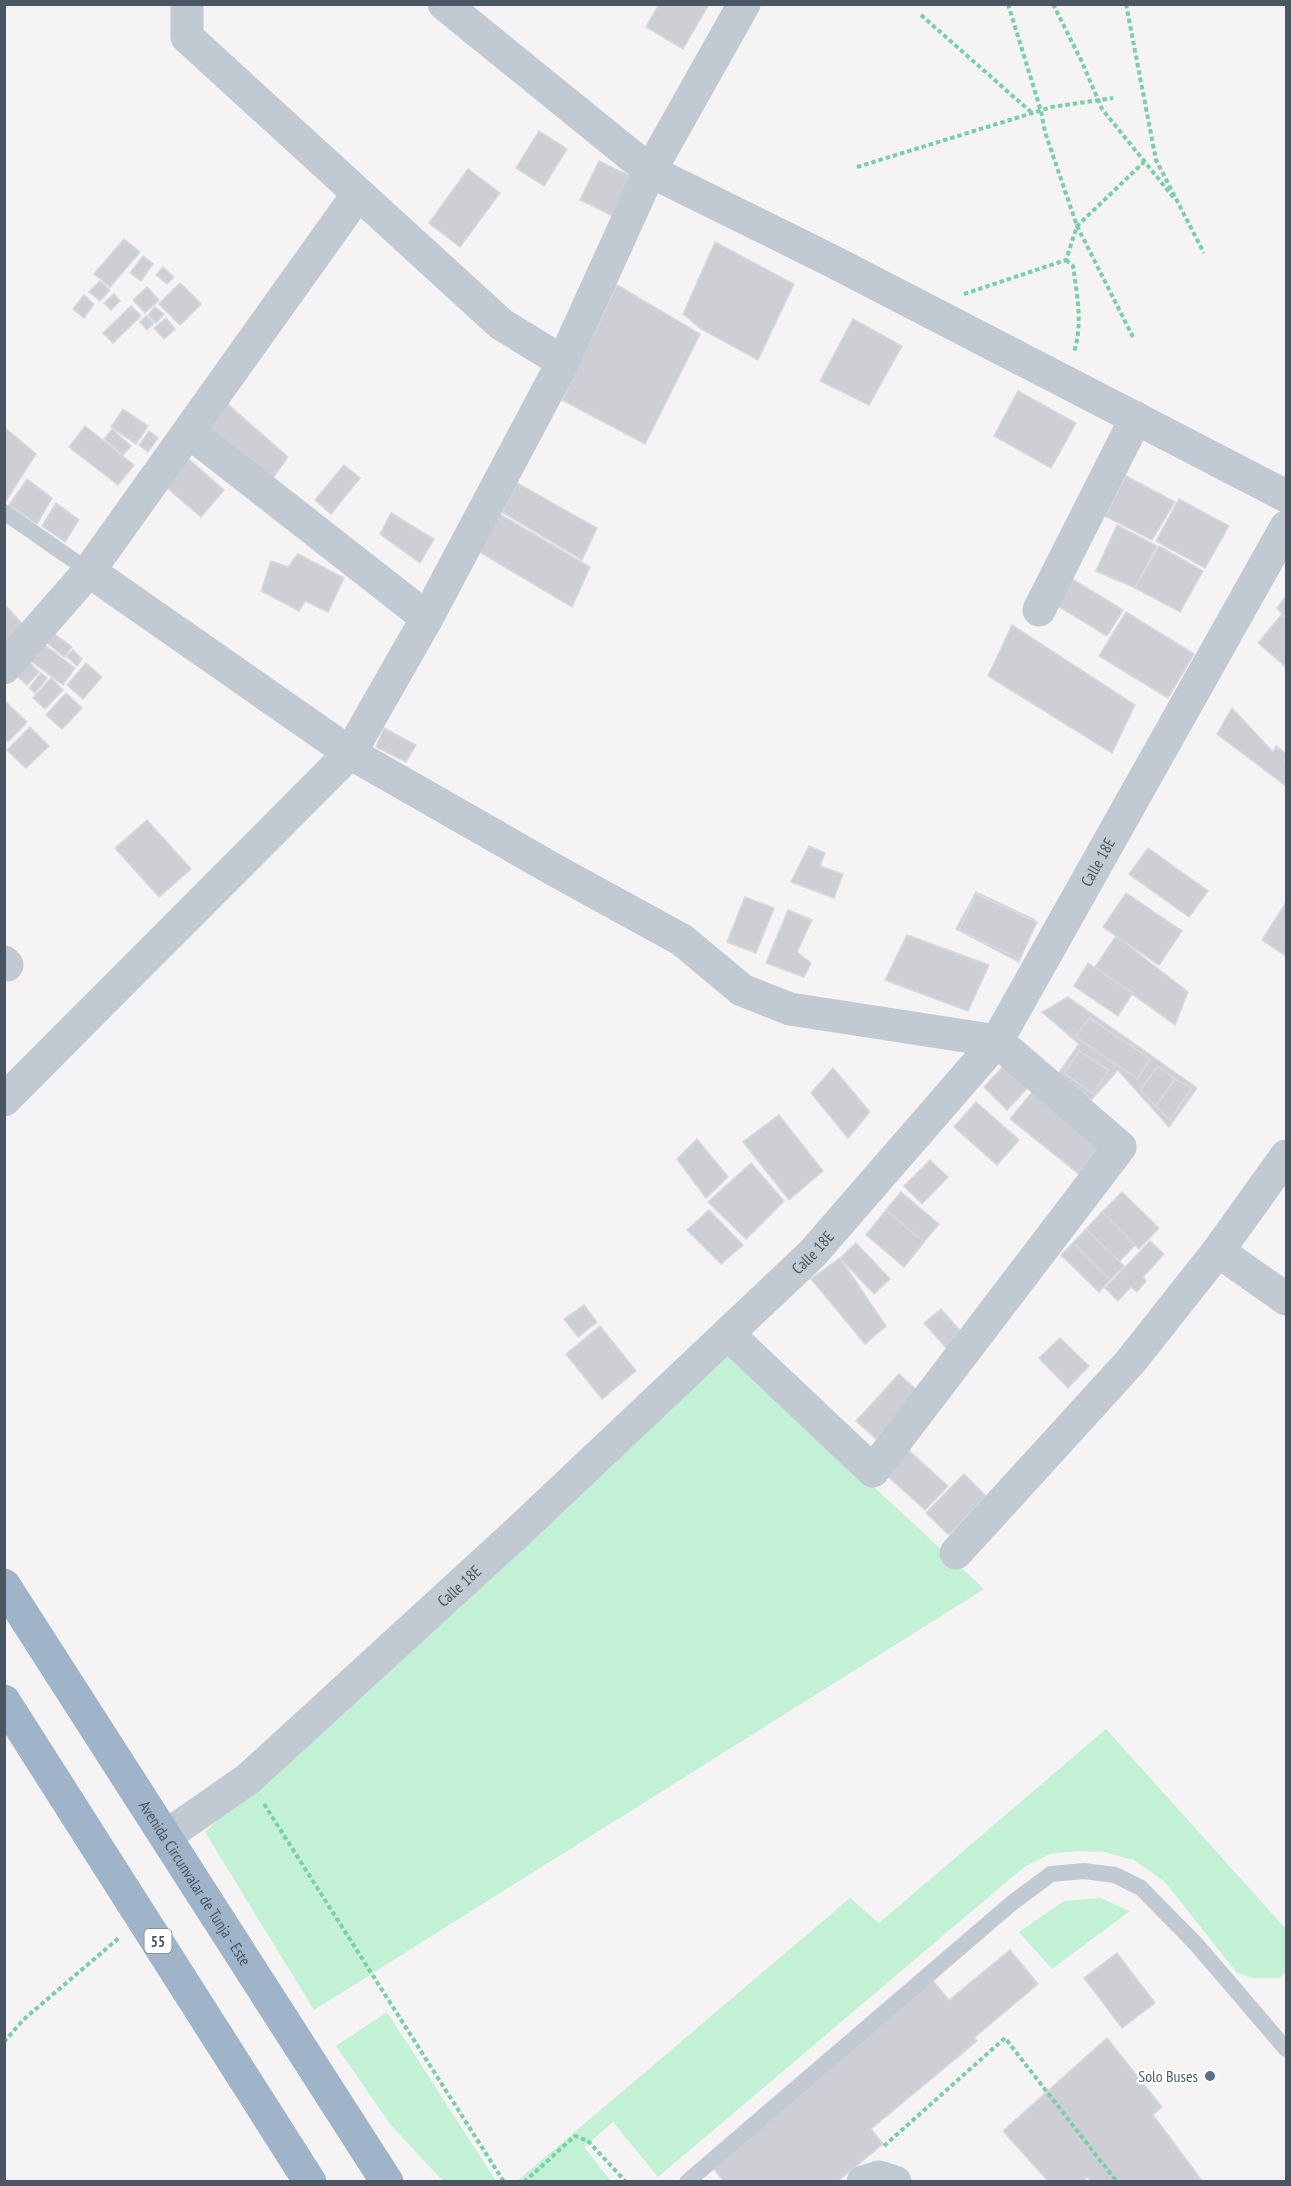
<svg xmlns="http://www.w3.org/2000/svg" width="1291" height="2186" viewBox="0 0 1291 2186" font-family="'PT Sans Narrow',sans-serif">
	<rect width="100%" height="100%" fill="#f5f3f3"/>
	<g fill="#c3f1d5">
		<polygon points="726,1350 984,1589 314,2010 205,1832"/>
		<polygon points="1106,1729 1286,1929 1286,1972 1279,1978 1254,1978 1237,1973 1165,1882 1134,1860 1104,1852 1078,1851 1050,1854 1024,1867 658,2177 613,2122 584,2147 610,2180 609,2181 517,2181 850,1898 879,1923"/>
		<polygon points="1100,1898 1130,1911 1052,1969 1019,1932 1064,1901"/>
		<polygon points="387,2012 496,2181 443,2181 391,2125 336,2046"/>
	</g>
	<g fill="#cdcfd5" stroke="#d7d9de" stroke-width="1.5">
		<polygon points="659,4 709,4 683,49 646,27"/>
		<polygon points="539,131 567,149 544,186 516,168"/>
		<polygon points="599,161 632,177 613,216 580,200"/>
		<polygon points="468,169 500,193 460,247 429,223"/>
		<polygon points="124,239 140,252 110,287 94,274"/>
		<polygon points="715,242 794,284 758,360 701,329 683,314"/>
		<polygon points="143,256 153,264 141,281 130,273"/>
		<polygon points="163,267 174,277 167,284 156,275"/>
		<polygon points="100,281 110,290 100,301 89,292"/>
		<polygon points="180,283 201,304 180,325 159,304"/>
		<polygon points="617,285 700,334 645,444 562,400"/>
		<polygon points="147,287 159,300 145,313 133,300"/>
		<polygon points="114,294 120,301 111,310 104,303"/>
		<polygon points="84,295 94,304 84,318 73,309"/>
		<polygon points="131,306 141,316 113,343 103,333"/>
		<polygon points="155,307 164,314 156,323 148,315"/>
		<polygon points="146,316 154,323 147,330 140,322"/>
		<polygon points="166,318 175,329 164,339 154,328"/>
		<polygon points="853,319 902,346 869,405 820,381"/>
		<polygon points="1018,391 1076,423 1051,468 994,436"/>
		<polygon points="222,399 288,457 270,482 204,423"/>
		<polygon points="123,409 148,426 136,444 111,427"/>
		<polygon points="85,426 134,465 118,485 69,447"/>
		<polygon points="4,427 36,454 6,501 4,499"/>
		<polygon points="112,429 131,446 123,455 104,439"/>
		<polygon points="149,431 158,438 148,452 139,445"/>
		<polygon points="183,454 224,490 201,517 160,482"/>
		<polygon points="344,465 360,478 331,514 315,500"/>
		<polygon points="1126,476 1175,502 1152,540 1105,516"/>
		<polygon points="27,479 52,498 37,524 9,505"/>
		<polygon points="517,483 597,528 582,560 502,512"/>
		<polygon points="1179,499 1229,526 1205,568 1156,541"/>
		<polygon points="56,503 79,520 65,542 42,526"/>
		<polygon points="391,513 434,539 420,563 380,534"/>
		<polygon points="498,513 590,567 572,607 478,551"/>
		<polygon points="1117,525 1157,546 1135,588 1096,571"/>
		<polygon points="1159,546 1203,571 1180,612 1135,588"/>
		<polygon points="298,554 344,578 328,612 305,601 299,611 261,591 271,561 288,567"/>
		<polygon points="1069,577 1123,610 1107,636 1053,603"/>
		<polygon points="1286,596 1286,618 1277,608"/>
		<polygon points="4,604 30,632 4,644"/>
		<polygon points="1126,612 1194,654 1168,698 1099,656"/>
		<polygon points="1282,614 1286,618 1286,667 1258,643"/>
		<polygon points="1012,625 1135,705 1112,753 988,676"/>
		<polygon points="53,633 72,647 64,657 46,642"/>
		<polygon points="38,640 75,668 63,685 26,657"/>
		<polygon points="73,650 82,659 77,666 66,656"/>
		<polygon points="29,662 39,672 27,685 17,676"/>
		<polygon points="86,663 102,677 83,699 67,685"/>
		<polygon points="41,673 47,678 35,693 29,688"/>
		<polygon points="51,678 63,690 45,709 33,698"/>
		<polygon points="66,693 82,708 62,729 46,715"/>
		<polygon points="6,702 27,722 8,742 4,738 4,704"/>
		<polygon points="1232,708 1273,752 1276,746 1286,754 1284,761 1286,763 1286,786 1217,734"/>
		<polygon points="30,727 49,746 26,768 7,750"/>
		<polygon points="384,728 416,745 406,762 376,747"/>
		<polygon points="147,820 191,869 159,897 115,848"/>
		<polygon points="809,846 825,853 820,866 843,874 834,898 791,882"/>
		<polygon points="1148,848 1208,891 1189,917 1129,874"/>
		<polygon points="976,892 1035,920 1019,962 956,929"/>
		<polygon points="1126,893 1182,931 1159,965 1103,927"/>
		<polygon points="976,894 1037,922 1020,959 959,930"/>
		<polygon points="745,897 774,908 756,953 727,942"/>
		<polygon points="1286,902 1286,956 1262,940"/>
		<polygon points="788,910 812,920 797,952 811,963 804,977 766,963"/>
		<polygon points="907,935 989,965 968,1011 885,980"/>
		<polygon points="1116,936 1188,992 1175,1025 1095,967"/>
		<polygon points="1088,963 1133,993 1118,1016 1074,986"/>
		<polygon points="1068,997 1197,1088 1169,1127 1118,1070 1091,1100 1054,1080 1079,1044 1042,1012"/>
		<polygon points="1090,1018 1150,1059 1137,1079 1075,1036"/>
		<polygon points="1079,1051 1109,1070 1093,1094 1064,1073"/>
		<polygon points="1009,1060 1033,1082 1007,1110 984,1087"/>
		<polygon points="1158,1066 1175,1079 1156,1106 1140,1090"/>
		<polygon points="833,1068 870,1112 848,1138 811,1093"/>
		<polygon points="1175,1079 1192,1088 1170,1120 1156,1106"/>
		<polygon points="1032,1092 1101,1148 1080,1175 1010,1119"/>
		<polygon points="976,1102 1019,1140 997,1165 954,1127"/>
		<polygon points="779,1115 823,1171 789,1200 743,1142"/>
		<polygon points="697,1139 728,1177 706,1198 677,1159"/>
		<polygon points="930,1160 948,1177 922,1204 904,1186"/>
		<polygon points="751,1163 784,1201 746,1239 708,1202"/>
		<polygon points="901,1192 939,1224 924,1242 886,1210"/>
		<polygon points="1122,1192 1159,1228 1139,1249 1102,1212"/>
		<polygon points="709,1210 743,1245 721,1264 687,1230"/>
		<polygon points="886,1210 924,1242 904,1267 866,1235"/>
		<polygon points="1102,1212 1135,1245 1119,1262 1086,1229"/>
		<polygon points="1086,1229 1124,1266 1110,1280 1073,1243"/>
		<polygon points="1150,1241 1164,1254 1143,1277 1146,1281 1137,1292 1131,1287 1118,1301 1105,1288"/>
		<polygon points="856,1243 890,1279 874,1294 840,1258"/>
		<polygon points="1073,1243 1110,1280 1099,1292 1061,1255"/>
		<polygon points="840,1258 886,1326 865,1344 811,1279"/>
		<polygon points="584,1305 597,1322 578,1337 564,1319"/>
		<polygon points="941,1309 965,1336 949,1351 924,1323"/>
		<polygon points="600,1326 636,1371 602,1399 566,1354"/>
		<polygon points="1060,1338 1089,1366 1068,1388 1039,1358"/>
		<polygon points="899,1374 919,1392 876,1439 856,1421"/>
		<polygon points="904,1446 948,1486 925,1510 881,1470"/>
		<polygon points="964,1474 986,1496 949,1535 926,1513"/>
		<polygon points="1010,1950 1038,1984 974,2038 977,2041 871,2129 883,2144 837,2182 724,2182 709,2163 931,1978 949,2000"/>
		<polygon points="1117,1953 1155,2003 1122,2028 1084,1978"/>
		<polygon points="1107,2038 1162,2107 1153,2115 1203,2182 1092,2182 1087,2177 1082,2182 1049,2182 1003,2131"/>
	</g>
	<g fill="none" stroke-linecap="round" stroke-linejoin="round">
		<g stroke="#7ad0a6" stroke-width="4" stroke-dasharray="4.5 3" stroke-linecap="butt">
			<polyline points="1008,4 1041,111 1045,132 1077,226 1133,337"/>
			<polyline points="1053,4 1082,62 1102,109 1174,198"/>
			<polyline points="1126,4 1156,160 1204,253"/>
			<polyline points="921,15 1032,113"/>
			<polyline points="857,167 1052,107 1113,98"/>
			<path d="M1066,260L1073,266C1077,294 1083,325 1074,352"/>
			<polyline points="964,294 1066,260 1077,226 1144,162"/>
			<polyline points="264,1804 504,2182"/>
			<polyline points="4,2042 23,2020 120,1937"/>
			<polyline points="884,2146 1005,2038 1117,2182"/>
			<polyline points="524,2182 575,2136 588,2141 626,2182"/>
		</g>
		<g stroke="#c1cad2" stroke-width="16">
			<polyline points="4,512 89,571"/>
			<polyline points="687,2182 1012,1903 1051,1874 1084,1871 1115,1875 1141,1888 1196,1944 1286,2049"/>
		</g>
		<g stroke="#c1cad2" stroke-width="33">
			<polyline points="187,4 187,37 501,324 563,362"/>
			<polyline points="444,4 650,171 830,260 1286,496"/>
			<polyline points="189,432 427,618"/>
			<polyline points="89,571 350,753 558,872 682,940 742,990 790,1009 997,1041 1120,1147 873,1471 728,1334"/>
			<polyline points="1039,610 1136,418"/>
			<polyline points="4,668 89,571 358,194"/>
			<polyline points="4,962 7,965"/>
			<polyline points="4,1100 350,753 427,618 563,362 650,171 744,4"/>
			<polyline points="1218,1251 1286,1299"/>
			<polyline points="956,1553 1131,1361 1218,1251 1286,1156"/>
			<path id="s1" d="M166,1836L248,1779L520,1530L812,1254L997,1041L1286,527"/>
			<polyline points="863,2182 879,2177 895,2182"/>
		</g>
		<g stroke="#9fb4c9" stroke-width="33">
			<path id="s2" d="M4,1585L387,2182"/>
			<polyline points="4,1701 310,2182"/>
		</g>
	</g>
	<circle fill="#5c6f8a" stroke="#fff" stroke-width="2" cx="1210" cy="2076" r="6"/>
	<g text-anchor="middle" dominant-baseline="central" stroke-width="4.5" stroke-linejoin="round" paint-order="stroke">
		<rect fill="#fff" stroke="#808990" stroke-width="1.5" x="144.5" y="1929" width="27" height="24" rx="4.5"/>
		<g font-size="15" font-weight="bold" fill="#4a5661">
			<text x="158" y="1941">55</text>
		</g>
		<g font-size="16" fill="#4a5661" stroke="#fff">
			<text stroke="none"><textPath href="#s1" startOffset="1358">Calle 18E</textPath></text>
			<text stroke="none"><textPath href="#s1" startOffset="872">Calle 18E</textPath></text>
			<text stroke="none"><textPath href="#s1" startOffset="386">Calle 18E</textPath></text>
			<text stroke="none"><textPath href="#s2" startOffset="354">Avenida Circunvalar de Tunja - Este</textPath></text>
		</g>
		<g font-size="16" fill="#4e5e75" stroke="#fff" text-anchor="end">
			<text x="1198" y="2076">Solo Buses</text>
		</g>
	</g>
	<rect width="1291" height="2186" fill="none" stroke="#4a5661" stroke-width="12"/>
</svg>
